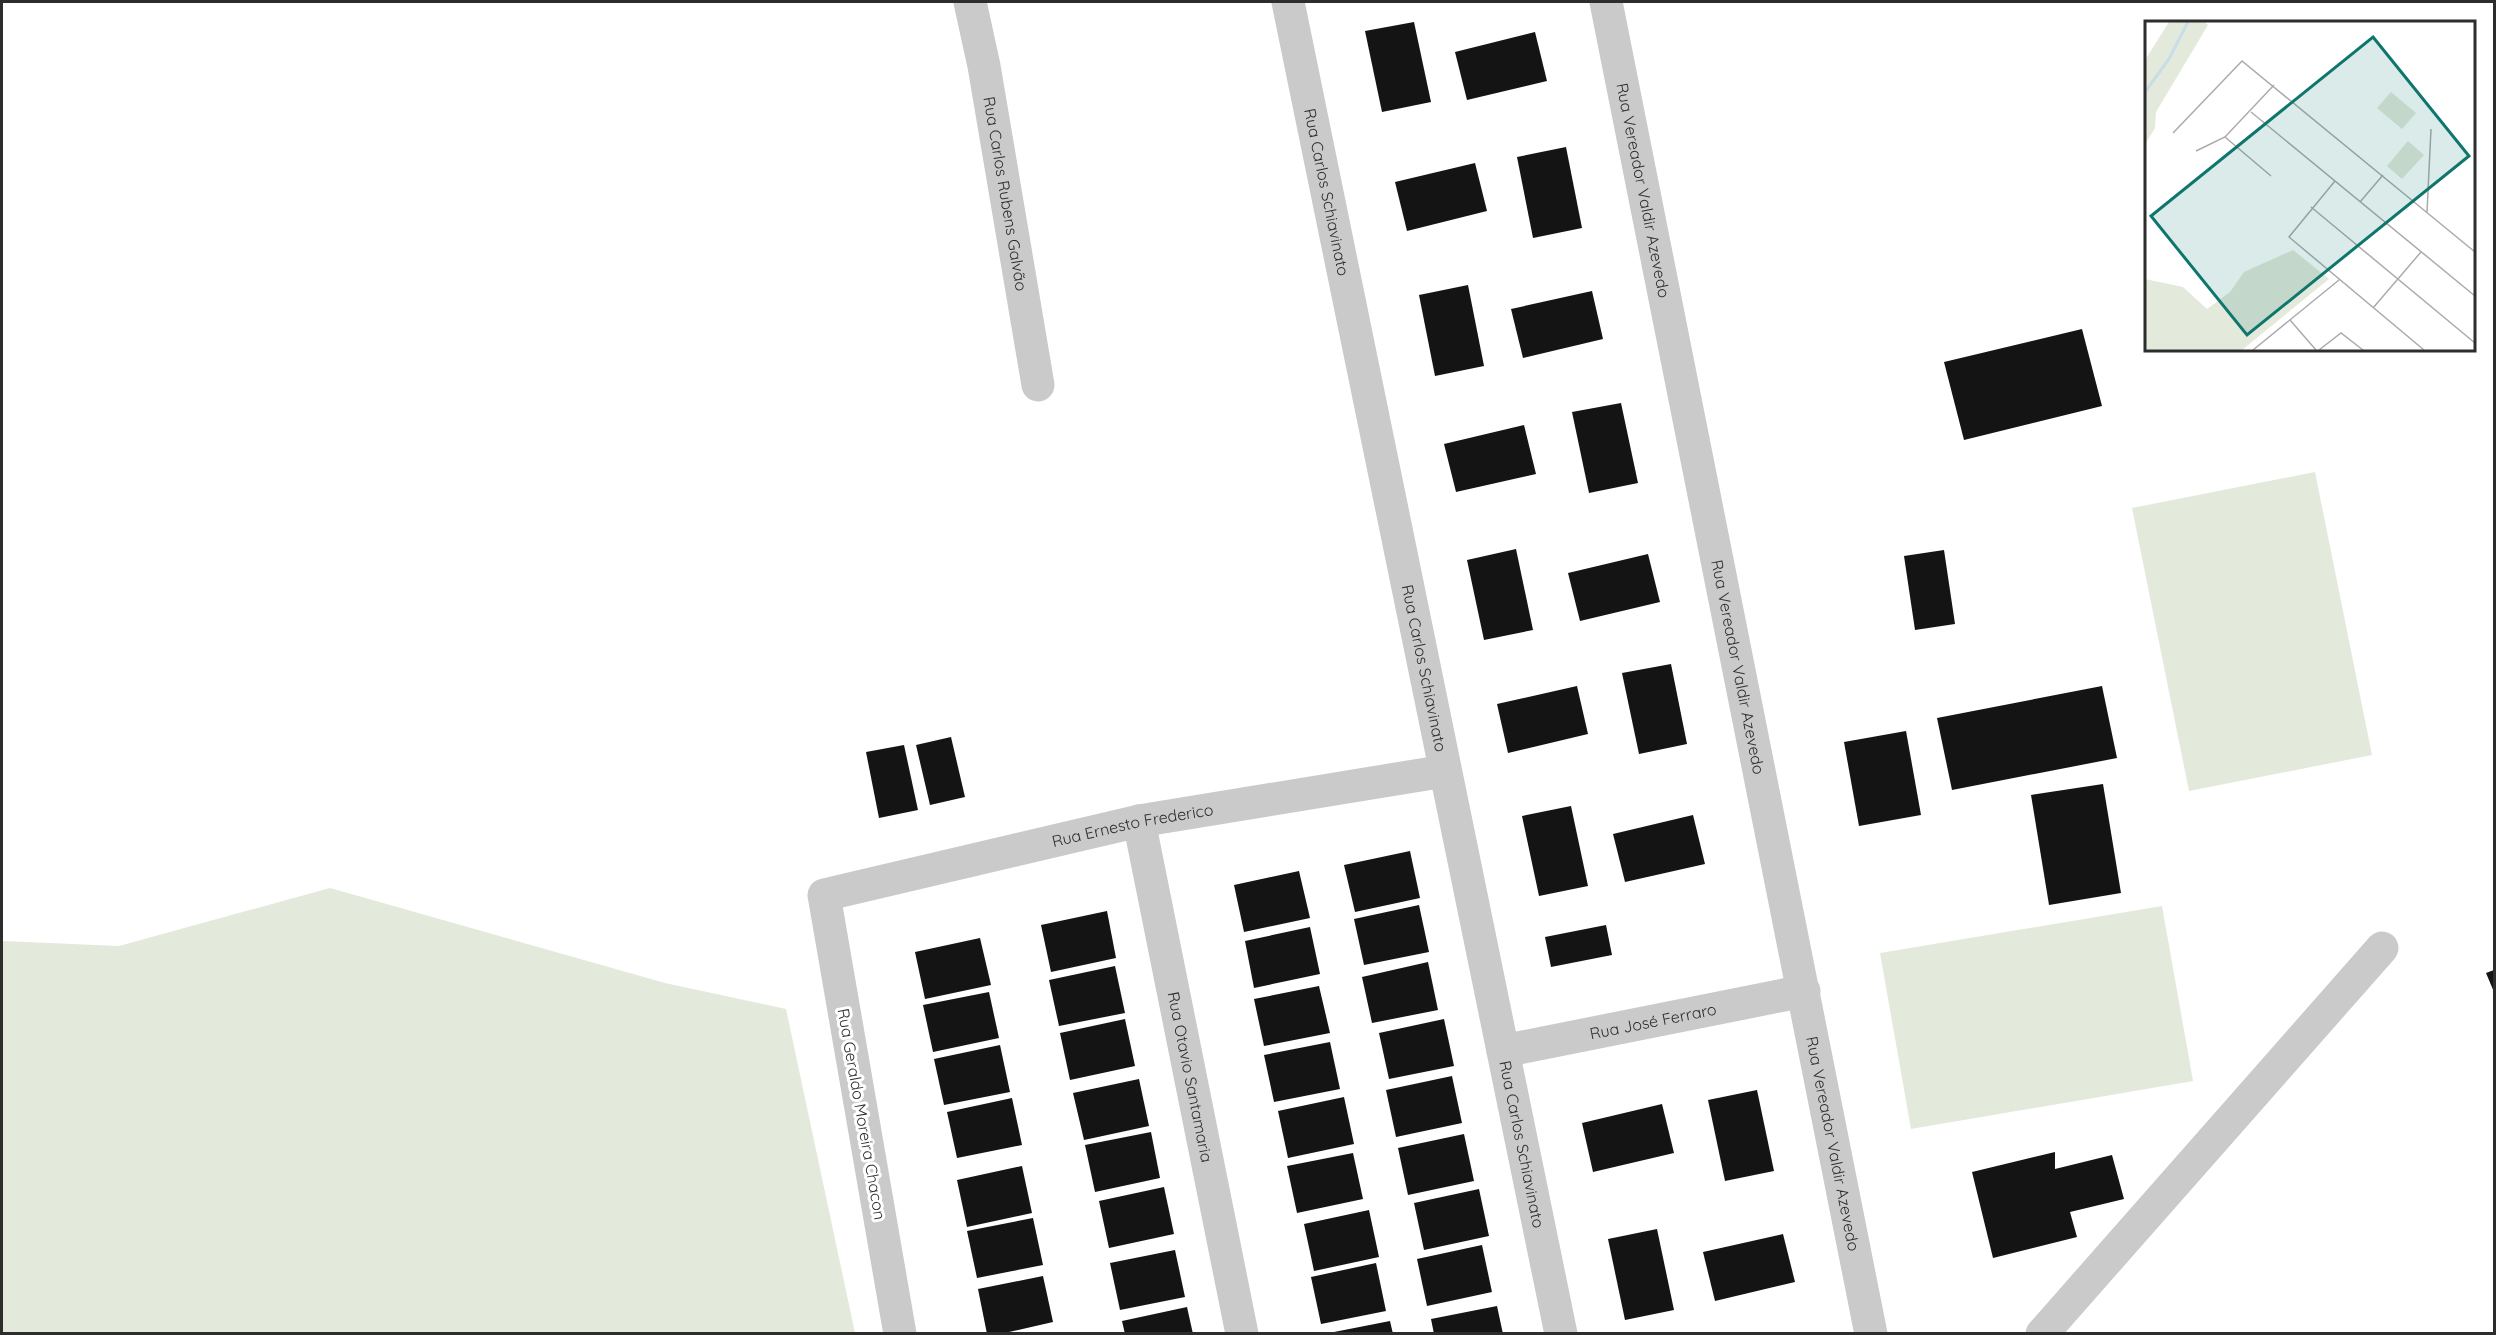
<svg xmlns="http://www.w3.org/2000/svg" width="2496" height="1335" viewBox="0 0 2496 1335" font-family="Quicksand,sans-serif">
	<rect width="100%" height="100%" fill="#fff"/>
	<g fill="#e3e9db">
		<polygon points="2315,472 2372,755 2189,791 2132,508"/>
		<polygon points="330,888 665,983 786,1009 855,1333 2,1333 2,941 119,946"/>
		<polygon points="2162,906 2193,1081 1911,1129 1880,953"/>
	</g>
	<g fill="#141414">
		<polygon points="1414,22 1431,102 1382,112 1365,31"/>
		<polygon points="1535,32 1547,81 1467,100 1455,52"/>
		<polygon points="1566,147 1582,228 1533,238 1517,157"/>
		<polygon points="1475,163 1487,211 1407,231 1395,182"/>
		<polygon points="1468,285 1484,366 1435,376 1419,295"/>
		<polygon points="1592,291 1603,339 1523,358 1511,309"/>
		<polygon points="2082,329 2102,406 1964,440 1944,362"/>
		<polygon points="1621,403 1638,483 1589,493 1572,412"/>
		<polygon points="1524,425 1536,474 1456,492 1444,444"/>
		<polygon points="1516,549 1533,630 1484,640 1467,560"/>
		<polygon points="1944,550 1955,624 1915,630 1904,556"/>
		<polygon points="1648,554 1660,602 1580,621 1568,573"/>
		<polygon points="1671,664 1687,744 1639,754 1622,673"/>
		<polygon points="1577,686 1588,734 1508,753 1497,704"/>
		<polygon points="2102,686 2117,758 1952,790 1937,718"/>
		<polygon points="1906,731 1921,815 1859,826 1844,742"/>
		<polygon points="951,737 965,797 930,805 916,745"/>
		<polygon points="904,745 918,810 879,818 866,752"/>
		<polygon points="2103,784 2121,893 2049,905 2031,795"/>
		<polygon points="1571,806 1588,886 1539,896 1522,816"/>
		<polygon points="1693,815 1705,864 1625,882 1613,834"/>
		<polygon points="1410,851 1420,898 1355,912 1344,865"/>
		<polygon points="1299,871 1310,918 1244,932 1234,885"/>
		<polygon points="1419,905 1429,952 1364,965 1354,919"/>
		<polygon points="1107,911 1116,958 1051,972 1041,925"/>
		<polygon points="1606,925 1612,955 1551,967 1545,937"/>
		<polygon points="1310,927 1320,974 1254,988 1245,941"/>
		<polygon points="980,938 991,985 925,999 915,952"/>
		<polygon points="1428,962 1438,1010 1372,1023 1362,977"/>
		<polygon points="1115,966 1125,1013 1059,1026 1049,980"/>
		<polygon points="2494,970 2494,992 2486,973"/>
		<polygon points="1319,986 1330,1033 1264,1046 1254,999"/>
		<polygon points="989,992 999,1038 933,1052 923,1005"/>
		<polygon points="1125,1019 1135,1066 1070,1080 1060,1033"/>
		<polygon points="1444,1019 1454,1066 1389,1079 1379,1033"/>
		<polygon points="1330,1042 1340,1089 1274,1102 1264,1055"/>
		<polygon points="1000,1045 1010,1092 944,1105 934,1059"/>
		<polygon points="1452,1076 1462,1123 1396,1137 1386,1090"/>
		<polygon points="1139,1079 1149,1126 1084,1140 1073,1093"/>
		<polygon points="1757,1090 1774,1171 1725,1181 1708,1100"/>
		<polygon points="1344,1097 1354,1144 1288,1158 1278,1111"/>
		<polygon points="1012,1098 1022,1145 957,1158 947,1112"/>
		<polygon points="1662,1104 1674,1153 1593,1172 1582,1123"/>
		<polygon points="1151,1132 1160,1178 1095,1192 1085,1145"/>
		<polygon points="1464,1134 1474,1181 1408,1195 1398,1148"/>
		<polygon points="2055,1152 2055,1169 2112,1155 2124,1199 2070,1212 2077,1237 1993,1258 1972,1172"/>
		<polygon points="1353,1153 1363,1199 1297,1213 1287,1166"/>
		<polygon points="1022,1166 1032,1213 967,1227 957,1180"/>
		<polygon points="1164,1187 1174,1234 1109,1248 1099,1201"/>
		<polygon points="1479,1189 1489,1236 1424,1250 1414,1203"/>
		<polygon points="1369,1210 1379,1257 1314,1271 1304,1224"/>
		<polygon points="1033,1218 1043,1265 977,1278 967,1231"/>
		<polygon points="1657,1229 1674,1310 1625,1320 1608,1239"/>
		<polygon points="1783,1234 1795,1282 1715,1301 1703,1252"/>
		<polygon points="1482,1245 1492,1292 1427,1306 1417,1259"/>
		<polygon points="1175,1250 1185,1297 1120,1310 1110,1263"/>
		<polygon points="1376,1263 1386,1311 1321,1324 1311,1277"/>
		<polygon points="1043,1276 1053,1322 1000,1334 987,1334 978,1289"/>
		<polygon points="1497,1306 1503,1334 1434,1334 1431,1319"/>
		<polygon points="1187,1307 1193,1334 1125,1334 1122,1321"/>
		<polygon points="1390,1321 1393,1334 1334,1334 1334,1332"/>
	</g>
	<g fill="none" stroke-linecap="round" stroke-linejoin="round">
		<g stroke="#cacaca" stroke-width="33">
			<path id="s1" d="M970,2L984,66L1038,385"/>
			<path id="s2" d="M1288,2L1561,1334"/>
			<path id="s3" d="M1606,2L1871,1334"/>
			<path id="s4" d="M1139,821L1242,1334"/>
			<path id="s5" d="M1503,1051L1804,991"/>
			<path id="s6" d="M900,1334L824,895L1139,821L1445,771"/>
			<polyline points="2042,1334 2382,948"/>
		</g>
	</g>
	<g text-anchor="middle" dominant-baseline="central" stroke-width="6" stroke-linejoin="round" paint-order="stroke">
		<g font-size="16" fill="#2d2d2d" stroke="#fff">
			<text stroke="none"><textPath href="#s2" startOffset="194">Rua Carlos Schiavinato</textPath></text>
			<text stroke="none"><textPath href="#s3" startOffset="192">Rua Vereador Valdir Azevedo</textPath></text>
			<text stroke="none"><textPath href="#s1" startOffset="195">Rua Carlos Rubens Galvão</textPath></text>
			<text stroke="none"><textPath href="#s3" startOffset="678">Rua Vereador Valdir Azevedo</textPath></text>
			<text stroke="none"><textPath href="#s2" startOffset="680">Rua Carlos Schiavinato</textPath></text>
			<text stroke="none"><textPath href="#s6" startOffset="762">Rua Ernesto Frederico</textPath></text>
			<text stroke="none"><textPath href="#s5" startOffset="153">Rua José Ferraro</textPath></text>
			<text stroke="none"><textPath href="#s4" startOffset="261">Rua Otavio Santamaria</textPath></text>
			<text transform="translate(862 1114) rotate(80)">Rua Geraldo Moreira Chacon</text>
			<text stroke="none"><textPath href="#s2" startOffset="1166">Rua Carlos Schiavinato</textPath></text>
			<text stroke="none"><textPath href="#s3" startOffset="1164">Rua Vereador Valdir Azevedo</textPath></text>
		</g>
	</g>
	<g transform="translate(2145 21)">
		<rect width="330" height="330" fill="#fff"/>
		<path d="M24,1H60L63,4L11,91L10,107L0,123V39ZM246,71L271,92L257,108L232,87ZM263,120L279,134L257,158L242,145ZM148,229L184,258L97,329H0V258L38,266L62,288L85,271L99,251Z" fill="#e3e9db"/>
		<path fill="none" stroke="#c9dde7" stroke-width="3" d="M0,71L24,38L43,1"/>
		<path fill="none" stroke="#ababab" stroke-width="1.5" d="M106,91L330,275M28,112L97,40L330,231M80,116L126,155M51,130L80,116L129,64M190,160L144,216L279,329M215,181L238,154M166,186L330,322M282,191L286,108M228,287L276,231M145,299L171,329M108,329L194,259M174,329L196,312L218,329"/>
		<path fill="#0f766e" fill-opacity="0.15" stroke="#0f766e" stroke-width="3" d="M228,16L324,135L102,314L6,195Z"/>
		<rect width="330" height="330" fill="none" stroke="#2d2d2d" stroke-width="3"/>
	</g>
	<rect width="2496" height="1335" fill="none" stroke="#2d2d2d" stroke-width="6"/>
</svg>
